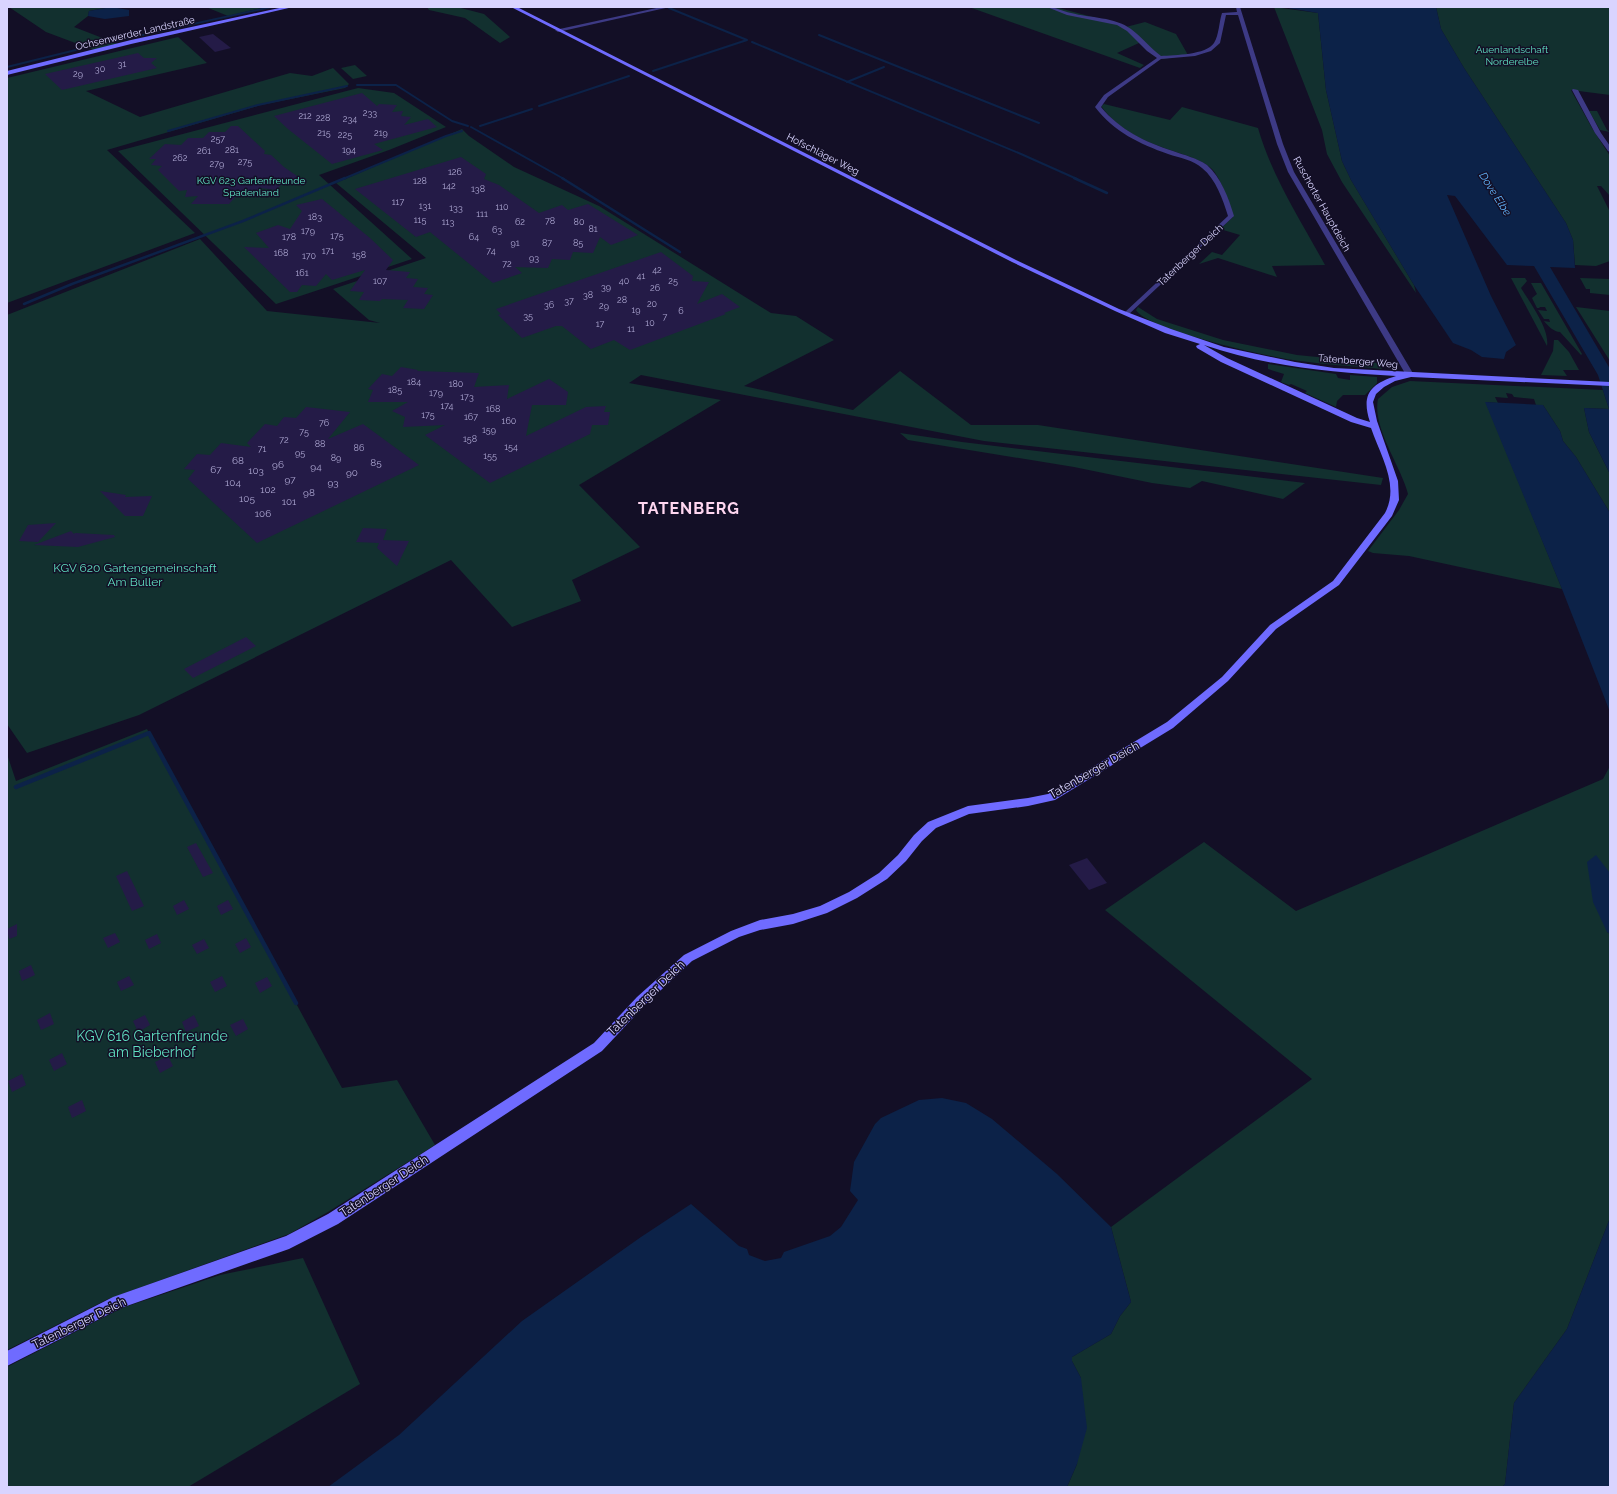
<svg xmlns="http://www.w3.org/2000/svg" width="1617" height="1494" viewBox="0 0 1617 1494" font-family="Raleway,sans-serif">
	<rect width="100%" height="100%" fill="#130f26"/>
	<g fill="#12302f">
		<polygon points="9,7 110,7 89,11 88,16 74,27 118,44 94,50 46,32"/>
		<polygon points="206,7 266,7 228,16"/>
		<polygon points="427,7 457,7 484,14 510,37 500,43 465,18 429,10"/>
		<polygon points="969,7 1055,7 1119,24 1126,27 1145,22 1176,34 1188,55 1163,59 1139,43 1117,53 1144,65 1140,68"/>
		<polygon points="1274,7 1318,13 1326,90 1342,161 1351,180 1414,285 1416,293 1342,182 1327,154 1322,130"/>
		<polygon points="1436,7 1610,7 1610,95 1571,90 1592,128 1610,156 1610,196 1601,186 1597,186 1610,212 1610,261 1596,266 1575,265 1573,240 1566,223 1464,68 1441,29"/>
		<polygon points="178,37 207,63 86,91 140,117 290,73 312,76 333,68 349,84 345,88 261,105 107,150 195,233 7,303 7,78"/>
		<polygon points="355,65 367,76 353,79 341,68"/>
		<polygon points="358,88 394,93 446,127 389,150 319,175 412,259 276,304 118,151"/>
		<path d="M1104,104L1170,120L1182,107L1258,128C1272,177 1301,221 1325,265L1272,266L1277,277L1218,258L1199,264L1212,252L1222,255L1240,235L1220,229L1233,217C1231,206 1220,177 1212,169C1202,160 1188,156 1176,152C1146,142 1120,132 1101,106Z"/>
		<polygon points="1589,111 1597,111 1607,130 1610,132 1600,130"/>
		<polygon points="462,129 469,136 514,167 599,206 771,313 796,316 834,340 744,386 853,410 900,371 971,425 1038,425 1383,478 1381,485 984,441 641,375 629,383 721,400 579,485 640,547 572,580 581,601 512,627 451,560 139,715 27,753 7,724 7,315 200,239 267,311 380,323 369,320 333,289 426,258 336,183"/>
		<path d="M1511,278H1525L1527,281L1521,288C1530,303 1550,329 1547,346Z"/>
		<polygon points="1580,278 1610,279 1610,295 1590,293 1590,289 1586,289"/>
		<path d="M1531,283H1541L1582,354L1581,355L1560,332C1554,332 1548,326 1544,321L1550,322L1549,319H1544L1538,310L1547,311L1545,307H1539L1540,308H1537L1532,298L1537,294Z"/>
		<path d="M1138,307L1157,319L1223,340L1297,355L1378,363L1382,369C1355,366 1327,365 1300,361C1273,358 1147,330 1136,310Z"/>
		<polygon points="1576,307 1610,311 1610,361"/>
		<polygon points="1554,340 1558,340 1569,352 1579,370 1563,370 1567,376 1541,375 1553,351"/>
		<polygon points="1268,364 1336,374 1338,378 1350,380 1350,375 1377,377 1377,383 1365,395 1343,395 1337,401 1336,407 1305,393 1307,391 1291,384 1289,385 1281,382 1284,374 1268,369"/>
		<path d="M1410,381L1603,390L1609,409L1584,408L1589,432L1610,474V513L1576,457L1563,441L1560,431L1543,405H1536L1534,399L1514,397L1512,394L1506,393L1508,398L1495,397L1498,403L1486,402L1562,589L1409,556L1373,553L1368,551L1399,510L1408,494C1401,466 1372,428 1378,399L1392,387Z"/>
		<polygon points="900,433 962,442 1305,483 1283,499 1202,481 1190,488 1152,483 1074,467 908,440"/>
		<polygon points="147,729 342,1088 397,1080 435,1145 328,1212 289,1234 108,1299 7,1350 7,754 16,781"/>
		<polygon points="1610,766 1610,873 1609,870 1607,932 1610,934 1610,1218 1567,1329 1514,1403 1505,1484 1502,1487 1067,1487 1077,1464 1081,1378 1072,1361 1072,1357 1111,1334 1120,1316 1131,1302 1111,1227 1312,1079 1105,910 1204,842 1296,911 1603,779"/>
		<polygon points="303,1258 360,1384 188,1487 7,1487 7,1367 122,1308 220,1275"/>
	</g>
	<g fill="#0c2248">
		<polygon points="111,7 129,10 129,16 105,19 88,16 89,11"/>
		<polygon points="1282,7 1436,7 1441,29 1464,68 1566,223 1573,240 1575,268 1550,267 1610,369 1610,474 1589,432 1584,408 1609,409 1598,375 1534,266 1507,265 1455,196 1447,195 1491,296 1516,345 1506,352 1504,359 1482,357 1471,350 1453,343 1414,285 1351,180 1342,161 1326,90 1318,13"/>
		<polygon points="1485,402 1543,405 1560,431 1563,441 1576,457 1610,513 1610,712 1562,589"/>
		<polygon points="1596,855 1610,873 1610,934 1607,932 1593,902 1587,862"/>
		<polygon points="942,1098 966,1103 992,1119 1057,1174 1111,1227 1131,1302 1120,1316 1111,1334 1072,1357 1072,1361 1081,1378 1087,1428 1077,1464 1067,1487 328,1487 399,1435 522,1321 641,1237 691,1204 739,1246 747,1249 749,1255 765,1261 781,1258 784,1252 830,1236 841,1227 858,1200 850,1191 854,1162 875,1124 881,1118 919,1100"/>
		<polygon points="1610,1218 1610,1487 1502,1487 1505,1484 1514,1403 1567,1329"/>
	</g>
	<g fill="none" stroke-linecap="round" stroke-linejoin="round">
		<g stroke="#0c2248" stroke-width="2">
			<polyline points="819,35 1039,123"/>
			<polyline points="752,42 1021,154 1077,179"/>
			<polyline points="7,67 92,46 271,7"/>
			<polyline points="653,71 747,40 669,8"/>
			<polyline points="847,82 884,67"/>
			<polyline points="357,85 396,85 452,121 468,126"/>
			<polyline points="539,106 629,76"/>
			<polyline points="480,126 532,109"/>
			<polyline points="471,127 564,179"/>
			<polyline points="168,131 258,105 347,86"/>
			<polyline points="343,179 446,136 462,131"/>
		</g>
		<g stroke="#0c2248" stroke-width="2.5">
			<polyline points="562,178 680,252"/>
			<polyline points="1074,178 1107,193"/>
			<polyline points="24,304 72,284 243,221 345,178"/>
		</g>
		<polyline stroke="#0c2248" stroke-width="4.5" points="16,787 149,733 296,1003"/>
	</g>
	<g fill="#241b47">
		<polygon points="213,34 231,48 215,52 199,37"/>
		<polygon points="138,53 144,58 157,58 151,63 157,68 62,90 45,74"/>
		<polygon points="362,93 377,106 379,104 397,105 392,112 403,111 401,116 411,117 404,125 428,119 437,127 374,144 383,150 332,164 288,129 274,116"/>
		<polygon points="231,126 238,126 265,151 264,154 271,155 284,167 307,183 284,182 276,190 261,188 254,196 237,195 229,204 191,204 198,196 185,197 187,190 179,191 158,170 162,166 151,165 156,159 149,159 165,144 181,145 188,138 203,138 209,132 225,132"/>
		<polygon points="461,157 486,174 484,179 499,185 539,213 562,205 568,210 588,204 638,235 611,245 600,237 593,253 573,252 570,260 552,259 548,268 515,267 522,273 493,283 430,232 416,237 355,189"/>
		<polygon points="322,199 370,238 393,260 386,270 410,272 406,278 418,279 413,287 428,288 424,294 433,295 424,309 403,308 408,300 382,299 380,301 359,300 364,292 350,291 365,270 332,280 326,274 316,286 302,285 297,292 290,292 244,247 269,248 256,233 278,225 290,229 302,211 296,205"/>
		<polygon points="661,252 693,276 692,281 709,282 697,304 722,294 740,307 724,313 726,314 630,350 614,340 591,349 562,326 556,326 522,338 498,315 501,314 496,309"/>
		<polygon points="401,367 418,370 417,371 479,373 474,387 509,385 507,399 549,379 568,392 566,405 532,405 526,436 586,407 606,406 604,412 610,412 608,425 592,425 590,434 490,483 425,435 445,425 403,427 405,417 392,411 408,402 368,402 373,390 368,389 382,374 392,376"/>
		<polygon points="306,407 350,412 328,439 363,424 419,465 257,543 188,479 195,470 184,469 197,454 210,455 221,443 251,447 247,443 265,424 277,426 284,417 296,418"/>
		<polygon points="100,491 126,495 125,497 152,496 143,516 125,516"/>
		<polygon points="56,523 38,542 19,541 28,525"/>
		<polygon points="363,528 387,529 383,540 409,541 397,566 377,548 379,543 356,542"/>
		<polygon points="71,531 74,534 75,533 114,535 115,537 78,547 34,545"/>
		<polygon points="246,637 256,646 193,678 184,669"/>
		<polygon points="196,843 213,873 203,877 187,847"/>
		<polygon points="1087,858 1107,883 1089,890 1069,865"/>
		<polygon points="127,871 144,906 132,911 116,876"/>
		<polygon points="184,900 189,909 177,915 173,906"/>
		<polygon points="228,900 233,909 221,915 217,906"/>
		<polygon points="17,924 17,936 9,939 7,929"/>
		<polygon points="115,933 120,942 108,948 103,938"/>
		<polygon points="157,934 161,943 149,949 145,940"/>
		<polygon points="246,938 251,947 240,953 235,944"/>
		<polygon points="204,939 209,948 197,954 192,945"/>
		<polygon points="31,965 35,975 22,981 19,971"/>
		<polygon points="129,976 134,985 121,991 117,982"/>
		<polygon points="222,976 227,986 215,992 210,982"/>
		<polygon points="267,977 272,986 260,993 255,983"/>
		<polygon points="50,1013 54,1024 41,1030 37,1020"/>
		<polygon points="145,1015 150,1025 138,1032 133,1021"/>
		<polygon points="194,1015 199,1026 186,1032 182,1022"/>
		<polygon points="243,1019 248,1029 236,1036 230,1025"/>
		<polygon points="62,1053 67,1064 54,1071 49,1060"/>
		<polygon points="168,1056 173,1066 160,1073 155,1062"/>
		<polygon points="22,1074 26,1085 12,1092 8,1081"/>
		<polygon points="82,1100 86,1111 72,1118 68,1107"/>
	</g>
	<g fill="none" stroke-linecap="round" stroke-linejoin="round">
		<g fill="#3d3a85" fill-rule="evenodd">
			<polygon points="661,7 670,7 558,32 555,30"/>
			<path d="M1047,7C1055,7 1062,11 1071,13C1090,18 1115,17 1131,29C1142,37 1150,48 1161,56C1175,55 1206,55 1214,43C1219,35 1219,22 1222,13L1237,12L1236,7H1240L1283,144L1294,172L1414,375L1413,377H1407L1406,375L1288,172L1277,144L1238,15H1226L1220,43L1211,51L1195,56L1161,59L1108,97L1101,107C1120,130 1145,142 1173,151C1184,155 1197,158 1207,165C1221,177 1229,199 1234,216L1128,315H1124V313L1228,216C1223,200 1216,179 1202,168C1193,160 1180,158 1168,154C1140,144 1114,132 1095,107L1104,95L1157,58L1147,51L1127,31L1117,25L1067,15Z"/>
			<polygon points="1573,89 1578,90 1601,133 1610,146 1610,152 1608,151 1595,133 1572,90"/>
		</g>
		<g fill="#6f6bff" fill-rule="evenodd">
			<polygon points="284,7 293,7 131,44 7,75 7,71 131,40"/>
			<path d="M511,7H517L1016,260L1119,309L1171,329L1224,347L1295,362L1334,368L1610,382V386L1411,377L1395,381L1384,387L1376,394L1373,402L1377,421L1398,481L1399,500L1392,516L1339,585L1276,629L1228,681L1173,728L1055,800L1028,806L969,814L936,828L922,841L906,861L887,879L857,898L827,913L793,924L760,930L739,937L692,961L645,1005L602,1051L338,1224L289,1249L121,1308L7,1366V1351L113,1297L286,1236L328,1214L594,1043L637,997L684,955L731,931L760,920L793,914L820,906L849,892L879,873L898,855L914,835L928,822L968,806L1028,798L1048,794L1167,722L1222,677L1270,625L1333,581L1385,513C1400,485 1380,455 1371,428L1351,422L1221,362L1197,348L1196,346L1200,344L1165,333L1115,311L1012,262ZM1204,345C1265,366 1332,373 1396,376C1370,384 1361,395 1370,422L1357,418L1227,358Z"/>
		</g>
	</g>
	<g text-anchor="middle" dominant-baseline="central" stroke-width="3" stroke-linejoin="round" paint-order="stroke">
		<g font-size="9" fill="#aca6d1">
			<text x="122" y="64">31</text>
			<text x="100" y="69">30</text>
			<text x="78" y="74">29</text>
			<text x="370" y="113">233</text>
			<text x="305" y="116">212</text>
			<text x="323" y="118">228</text>
			<text x="350" y="119">234</text>
			<text x="324" y="133">215</text>
			<text x="381" y="133">219</text>
			<text x="345" y="135">225</text>
			<text x="218" y="139">257</text>
			<text x="232" y="150">281</text>
			<text x="349" y="150">194</text>
			<text x="204" y="151">261</text>
			<text x="180" y="158">262</text>
			<text x="245" y="162">275</text>
			<text x="217" y="164">279</text>
			<text x="455" y="172">126</text>
			<text x="420" y="181">128</text>
			<text x="449" y="186">142</text>
			<text x="478" y="189">138</text>
			<text x="398" y="202">117</text>
			<text x="425" y="206">131</text>
			<text x="502" y="207">110</text>
			<text x="456" y="208">133</text>
			<text x="482" y="214">111</text>
			<text x="315" y="217">183</text>
			<text x="420" y="220">115</text>
			<text x="550" y="221">78</text>
			<text x="448" y="222">113</text>
			<text x="520" y="222">62</text>
			<text x="579" y="222">80</text>
			<text x="593" y="229">81</text>
			<text x="497" y="230">63</text>
			<text x="308" y="231">179</text>
			<text x="337" y="236">175</text>
			<text x="289" y="237">178</text>
			<text x="474" y="237">64</text>
			<text x="515" y="243">91</text>
			<text x="547" y="243">87</text>
			<text x="578" y="243">85</text>
			<text x="328" y="251">171</text>
			<text x="491" y="251">74</text>
			<text x="281" y="253">168</text>
			<text x="359" y="255">158</text>
			<text x="309" y="256">170</text>
			<text x="534" y="258">93</text>
			<text x="507" y="264">72</text>
			<text x="657" y="270">42</text>
			<text x="302" y="273">161</text>
			<text x="641" y="276">41</text>
			<text x="380" y="281">107</text>
			<text x="624" y="281">40</text>
			<text x="673" y="281">25</text>
			<text x="606" y="287">39</text>
			<text x="655" y="288">26</text>
			<text x="588" y="295">38</text>
			<text x="622" y="300">28</text>
			<text x="569" y="301">37</text>
			<text x="652" y="304">20</text>
			<text x="549" y="305">36</text>
			<text x="604" y="306">29</text>
			<text x="636" y="310">19</text>
			<text x="681" y="311">6</text>
			<text x="528" y="316">35</text>
			<text x="665" y="317">7</text>
			<text x="650" y="323">10</text>
			<text x="600" y="324">17</text>
			<text x="631" y="329">11</text>
			<text x="414" y="382">184</text>
			<text x="456" y="384">180</text>
			<text x="395" y="390">185</text>
			<text x="436" y="393">179</text>
			<text x="467" y="397">173</text>
			<text x="447" y="406">174</text>
			<text x="493" y="409">168</text>
			<text x="428" y="415">175</text>
			<text x="471" y="417">167</text>
			<text x="509" y="421">160</text>
			<text x="324" y="423">76</text>
			<text x="489" y="430">159</text>
			<text x="304" y="432">75</text>
			<text x="470" y="439">158</text>
			<text x="284" y="440">72</text>
			<text x="320" y="444">88</text>
			<text x="511" y="447">154</text>
			<text x="359" y="448">86</text>
			<text x="262" y="449">71</text>
			<text x="300" y="453">95</text>
			<text x="490" y="456">155</text>
			<text x="336" y="458">89</text>
		</g>
		<g font-size="10" fill="#d9d4ff" stroke="#130f26">
			<text transform="translate(135 33) rotate(-13)">Ochsenwerder Landstraße</text>
			<text transform="translate(823 154) rotate(27)">Hofschläger Weg</text>
			<text transform="translate(1322 204) rotate(61)">Ruschorter Hauptdeich</text>
			<text transform="translate(1190 255) rotate(-43)">Tatenberger Deich</text>
			<text transform="translate(1358 361) rotate(5)">Tatenberger Weg</text>
		</g>
		<g font-size="10" fill="#5fe0c0" stroke="#130f26">
			<text x="1512" y="49">Auenlandschaft<tspan x="1512" dy="12">Norderelbe</tspan></text>
			<text x="251" y="180">KGV 623 Gartenfreunde<tspan x="251" dy="12">Spadenland</tspan></text>
		</g>
		<g font-size="10" fill="#aca6d1">
			<text x="238" y="460">68</text>
			<text x="376" y="462">85</text>
			<text x="278" y="464">96</text>
			<text x="316" y="466">94</text>
			<text x="216" y="469">67</text>
			<text x="256" y="470">103</text>
			<text x="352" y="472">90</text>
			<text x="290" y="479">97</text>
			<text x="233" y="482">104</text>
			<text x="333" y="482">93</text>
			<text x="268" y="489">102</text>
			<text x="309" y="492">98</text>
			<text x="247" y="498">105</text>
			<text x="289" y="501">101</text>
			<text x="263" y="513">106</text>
		</g>
		<g font-size="11" font-style="italic" fill="#62b6ff" stroke="#130f26">
			<text transform="translate(1495 194) rotate(57)">Dove Elbe</text>
		</g>
		<g font-size="12" fill="#5fe0c0" stroke="#130f26">
			<text x="135" y="568">KGV 620 Gartengemeinschaft<tspan x="135" dy="14">Am Buller</tspan></text>
		</g>
		<g font-size="12" fill="#d9d4ff" stroke="#130f26">
			<text transform="translate(1094 770) rotate(-30)">Tatenberger Deich</text>
			<text transform="translate(646 998) rotate(-44)">Tatenberger Deich</text>
			<text transform="translate(384 1186) rotate(-33)">Tatenberger Deich</text>
			<text transform="translate(79 1323) rotate(-26)">Tatenberger Deich</text>
		</g>
		<g font-size="14" fill="#5fe0c0" stroke="#130f26">
			<text x="152" y="1036">KGV 616 Gartenfreunde<tspan x="152" dy="16">am Bieberhof</tspan></text>
		</g>
		<g font-size="16" font-weight="bold" letter-spacing="1" fill="#ffd6f0" stroke="#130f26">
			<text x="689" y="508">TATENBERG</text>
		</g>
	</g>
	<rect width="1617" height="1494" fill="none" stroke="#d9d4ff" stroke-width="16"/>
</svg>
